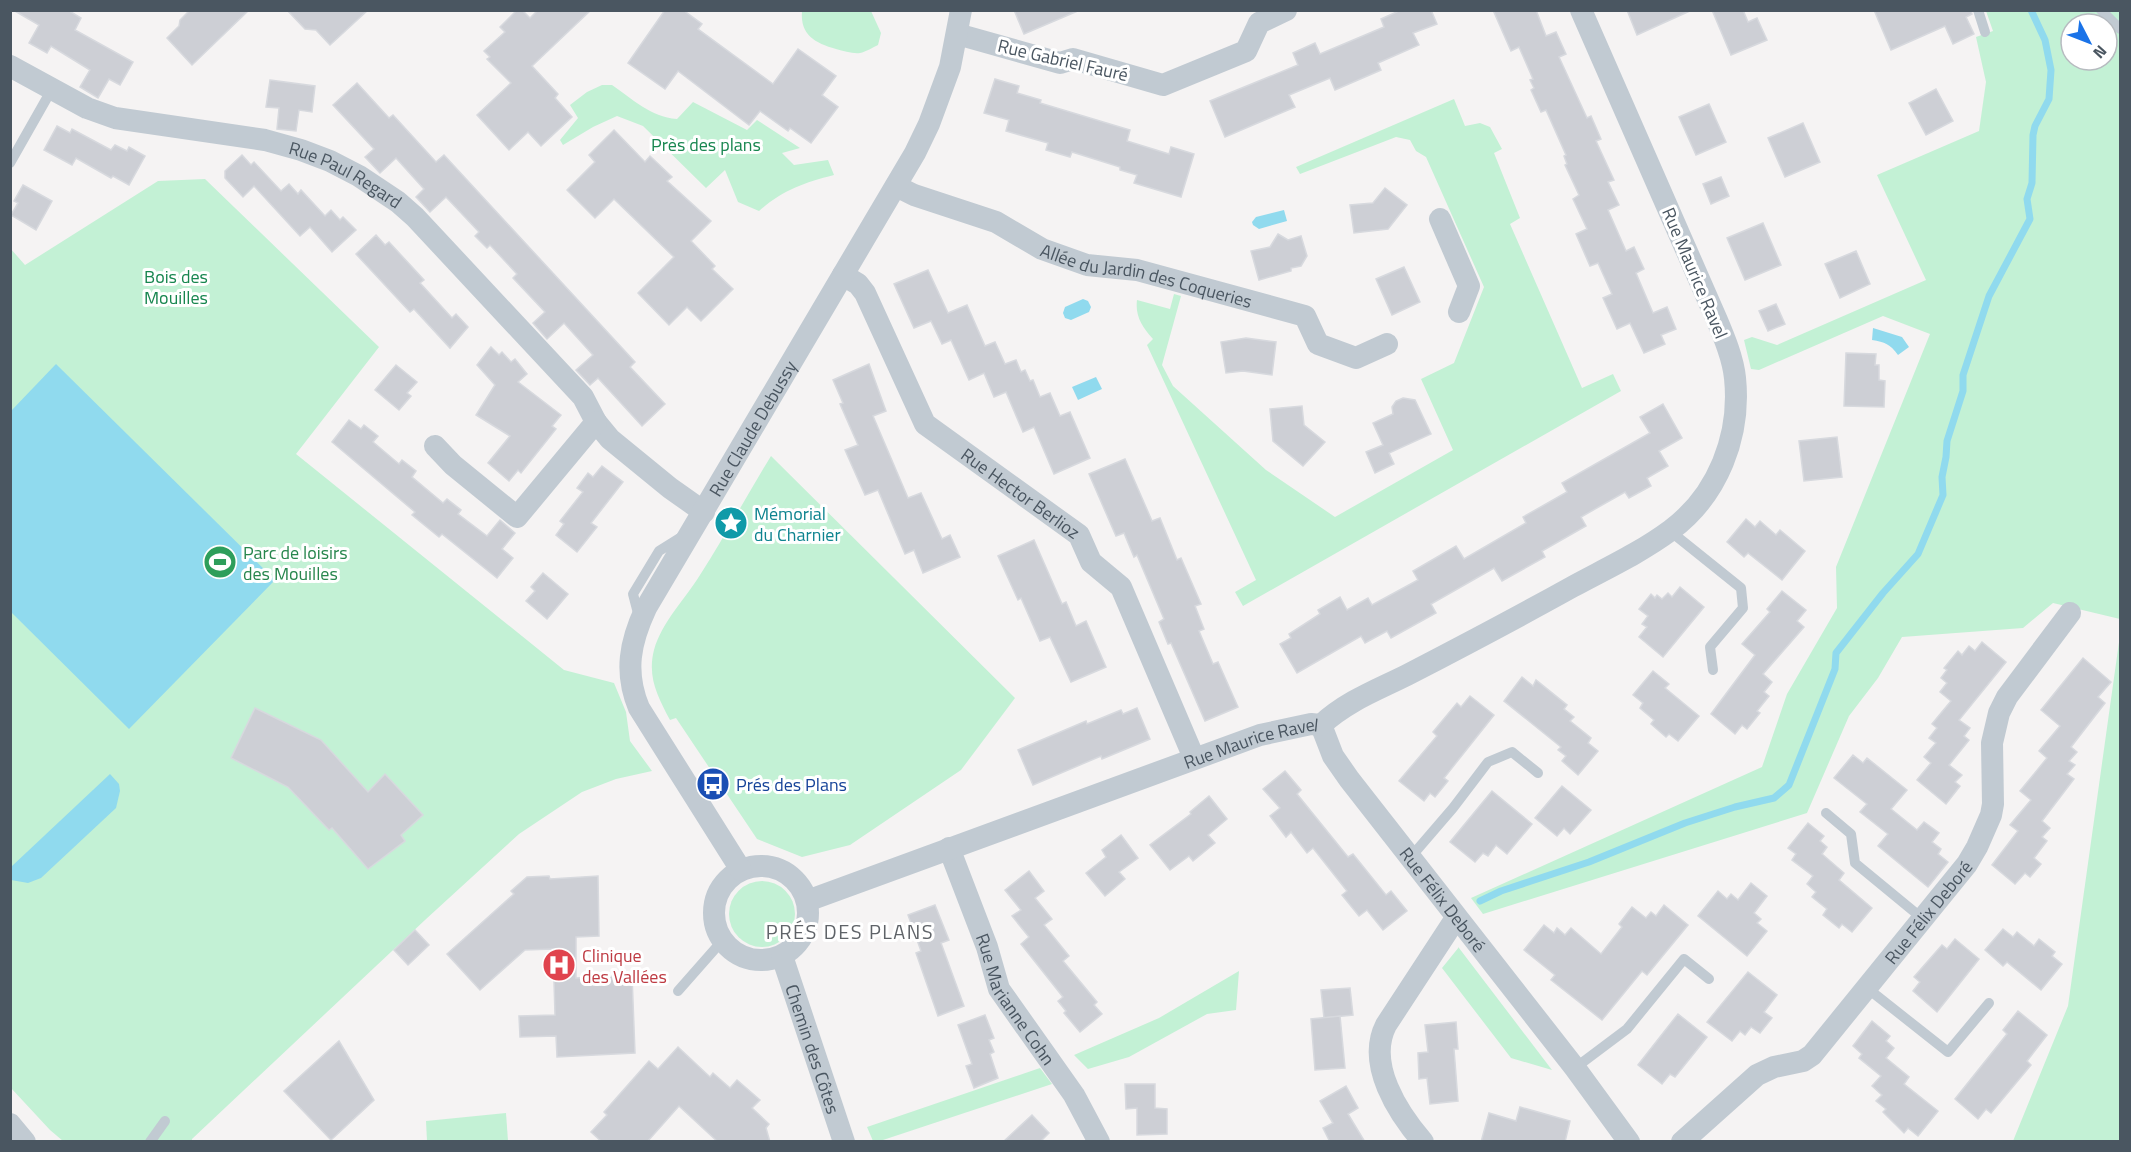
<svg xmlns="http://www.w3.org/2000/svg" width="2131" height="1152" viewBox="0 0 2131 1152" font-family="'Titillium Web',sans-serif">
	<rect width="100%" height="100%" fill="#f5f3f3"/>
	<g fill="#c3f1d5" fill-rule="evenodd">
		<path d="M802,11H871L881,33L878,45C873,47 866,52 860,53C853,54 844,51 836,49C815,43 800,35 802,11Z"/>
		<path d="M1986,11H2120V619L2053,603L2023,628L1902,637L1878,678L1849,716L1807,813L1483,914L1471,898L1762,767L1787,694L1837,608L1836,567L1930,334L1883,316L1759,370L1751,369L1744,340L1752,337L1777,345L1926,280L1877,175L1979,131L1986,82L1976,37L1993,31ZM2071,24H2107V60H2071Z"/>
		<path d="M602,85H612C633,99 650,117 677,119L693,102L747,130L757,120L800,148L782,153L794,165L828,160L834,175C803,183 783,190 759,211L738,202L725,170L706,188L643,126L617,116L593,127L563,145L560,140L578,118L570,105L587,92Z"/>
		<path d="M1454,99L1465,126L1480,123L1490,127L1502,149L1494,153L1520,218L1510,224L1582,388L1613,374L1621,391L1243,606L1235,592L1256,580L1147,345L1153,339C1142,327 1135,316 1137,300L1170,309L1174,294L1181,296L1162,365L1173,386L1266,470L1335,517L1453,450L1421,379L1454,363L1484,287L1426,157L1416,151L1410,140L1396,137L1300,174L1296,167Z"/>
		<polygon points="205,179 379,347 296,454 564,670 614,683 626,712 630,741 652,771 616,779 582,792 519,834 425,920 192,1139 192,1141 63,1141 50,1130 11,1088 10,248 25,265 158,181"/>
		<path d="M771,456L1015,698L961,770L850,845L802,857L757,839L676,718L670,720C658,697 647,677 654,650C662,622 685,599 700,575C725,536 747,495 771,456Z"/>
		<polygon points="2120,635 2120,1141 2013,1141 2068,1006"/>
		<circle cx="762" cy="914" r="33"/>
		<polygon points="1459,947 1459,948 1552,1070 1511,1058 1442,968"/>
		<polygon points="1239,971 1236,1010 1207,1014 1129,1057 1088,1069 1074,1055 1159,1018"/>
		<polygon points="1040,1068 1052,1084 880,1141 873,1141 867,1127"/>
		<polygon points="506,1113 508,1141 427,1141 426,1121"/>
	</g>
	<g fill="#90daee">
		<polygon points="1284,210 1287,221 1259,229 1253,225 1252,222 1256,217"/>
		<polygon points="1083,299 1088,301 1091,307 1089,312 1071,320 1065,318 1063,313 1065,307"/>
		<path d="M1873,328L1902,337L1909,347L1898,355C1890,344 1885,342 1872,340Z"/>
		<polygon points="56,364 275,580 129,729 11,612 11,411"/>
		<polygon points="1096,377 1102,389 1078,400 1072,387"/>
		<polygon points="110,774 119,784 120,791 116,808 41,878 28,883 11,880 11,867"/>
	</g>
	<g fill="none" stroke-linecap="round" stroke-linejoin="round">
		<polyline stroke="#90daee" stroke-width="7" points="1480,901 1501,891 1589,862 1685,823 1735,807 1774,798 1789,785 1835,669 1836,653 1883,593 1918,554 1943,495 1942,477 1946,457 1947,441 1963,391 1963,375 1989,296 2030,219 2027,199 2032,183 2033,135 2035,126 2049,99 2051,70 2045,40 2031,10"/>
	</g>
	<g fill="#cdcfd5" stroke="#d7d9de" stroke-width="1.5">
		<polygon points="13,10 68,10 81,18 75,30 133,62 120,85 109,79 98,98 80,87 90,70 51,46 47,53 29,43 39,25"/>
		<polygon points="190,10 249,10 192,65 167,38 179,26 180,20"/>
		<polygon points="287,10 368,10 330,45 316,30 305,29"/>
		<polygon points="517,10 522,10 530,18 538,10 591,10 532,66 558,94 555,98 572,117 541,146 528,132 509,150 477,115 511,83 487,59 490,57 484,51 505,32 500,27"/>
		<polygon points="665,10 683,10 702,24 698,29 773,84 798,49 836,76 822,95 838,107 811,143 790,128 788,131 760,111 749,125 678,71 665,89 628,63"/>
		<polygon points="1014,10 1080,10 1024,34"/>
		<polygon points="1401,10 1431,10 1437,24 1413,33 1419,45 1378,63 1381,70 1335,90 1330,78 1289,95 1295,107 1225,137 1210,101 1298,65 1293,53 1315,43 1320,54 1384,27 1381,19"/>
		<polygon points="1493,10 1536,10 1546,36 1556,32 1566,54 1559,57 1587,118 1591,116 1601,139 1596,141 1614,180 1608,182 1619,205 1608,210 1626,251 1634,247 1644,269 1636,273 1653,313 1667,307 1676,329 1661,335 1665,344 1644,353 1630,323 1617,329 1603,298 1612,294 1598,263 1590,266 1576,234 1587,229 1573,199 1579,195 1565,165 1567,164 1564,156 1566,155 1546,110 1541,112 1531,90 1534,88 1530,80 1533,79 1519,47 1511,51"/>
		<polygon points="1627,10 1692,10 1637,35"/>
		<polygon points="1712,10 1743,10 1748,22 1757,18 1767,40 1731,55"/>
		<polygon points="1874,10 1971,10 1972,14 1966,17 1974,34 1953,44 1945,26 1891,50"/>
		<polygon points="995,79 1019,86 1017,93 1041,100 1040,103 1130,130 1127,141 1169,154 1171,147 1194,154 1181,197 1134,183 1137,175 1120,170 1120,167 1072,152 1070,157 1046,150 1048,143 1006,131 1009,120 984,113"/>
		<polygon points="270,80 315,86 312,112 299,110 296,131 277,129 279,108 266,107"/>
		<polygon points="357,83 389,118 393,115 436,162 444,155 635,362 630,367 665,404 642,426 598,378 590,385 576,370 593,355 564,323 547,339 533,323 545,312 513,278 517,274 490,245 487,248 475,236 479,232 446,197 430,212 416,197 424,189 396,158 380,173 365,157 374,149 333,105"/>
		<polygon points="1936,89 1953,121 1926,135 1909,103"/>
		<polygon points="1709,104 1726,142 1696,155 1679,117"/>
		<polygon points="1803,123 1820,162 1785,177 1768,138"/>
		<polygon points="57,126 70,133 72,129 111,150 115,145 127,151 129,147 145,156 129,185 113,176 111,178 76,158 72,165 44,150"/>
		<polygon points="614,130 645,162 650,156 672,177 667,181 711,221 691,241 715,266 712,269 733,289 701,321 687,307 669,325 638,293 674,257 614,199 595,218 567,190 595,162 589,155"/>
		<polygon points="242,155 251,165 254,162 281,191 289,184 298,194 301,190 325,216 331,210 340,220 343,217 356,230 332,252 310,227 300,236 254,186 243,197 225,178 225,171"/>
		<polygon points="1721,177 1729,196 1711,204 1703,184"/>
		<polygon points="23,185 52,201 36,230 11,215 18,203 14,201"/>
		<polygon points="1385,188 1407,205 1388,229 1354,233 1350,205 1373,203"/>
		<polygon points="1763,223 1781,265 1745,280 1727,238"/>
		<polygon points="1278,234 1288,240 1301,236 1307,256 1301,266 1291,268 1291,271 1259,280 1251,251 1270,247"/>
		<polygon points="376,235 385,245 389,242 424,280 420,283 452,318 456,314 468,327 450,348 414,309 410,312 356,254"/>
		<polygon points="1856,251 1870,284 1840,298 1825,264"/>
		<polygon points="1404,267 1420,302 1392,315 1376,279"/>
		<polygon points="928,270 948,313 967,305 985,346 995,342 1005,364 1016,360 1021,372 1025,370 1030,381 1033,380 1040,397 1050,393 1060,416 1070,412 1090,458 1054,474 1034,427 1023,432 1006,392 994,397 984,373 969,380 951,340 942,344 931,321 914,328 894,284"/>
		<polygon points="1776,304 1785,324 1768,331 1759,311"/>
		<polygon points="1246,338 1276,342 1272,375 1243,371 1226,373 1221,342"/>
		<polygon points="491,347 499,355 502,352 511,362 515,359 527,374 518,382 561,415 552,426 556,429 521,473 518,470 509,481 488,463 510,436 476,415 495,385 477,365"/>
		<polygon points="1846,353 1876,354 1875,365 1879,365 1879,380 1885,381 1884,407 1844,406"/>
		<polygon points="869,364 886,411 873,416 908,498 921,493 942,539 950,535 960,557 923,573 914,550 905,554 878,490 865,495 845,450 858,445 840,404 843,403 833,380"/>
		<polygon points="396,365 417,382 407,393 411,396 399,410 375,390"/>
		<polygon points="1403,398 1415,400 1431,434 1389,453 1394,464 1375,473 1366,452 1383,445 1373,423 1393,414 1392,407 1396,401"/>
		<polygon points="1663,404 1682,438 1659,451 1668,466 1647,478 1651,486 1629,498 1625,492 1581,517 1586,526 1542,551 1545,557 1502,581 1494,568 1431,604 1436,613 1391,638 1387,631 1365,643 1361,636 1297,673 1280,644 1291,638 1289,634 1320,614 1318,610 1340,597 1347,610 1368,598 1372,605 1418,580 1413,571 1456,546 1464,559 1526,523 1523,517 1567,492 1562,483 1650,433 1640,417"/>
		<polygon points="1302,406 1304,425 1325,442 1303,466 1273,441 1270,409"/>
		<polygon points="349,420 361,429 364,425 378,436 373,442 399,464 402,460 416,471 412,477 443,503 447,499 461,510 458,514 487,536 500,520 515,533 502,549 513,558 497,578 442,534 439,537 412,515 415,512 332,442"/>
		<polygon points="1837,437 1842,477 1804,481 1799,441"/>
		<polygon points="1125,459 1152,521 1160,518 1177,560 1181,558 1201,604 1195,606 1204,629 1199,631 1213,664 1218,662 1238,707 1205,721 1171,643 1168,644 1159,622 1164,619 1137,555 1134,557 1124,533 1116,536 1089,474"/>
		<polygon points="602,466 623,482 591,523 597,527 577,552 556,535 564,524 560,521 583,492 577,488 588,473 593,477"/>
		<polygon points="1746,519 1755,527 1760,521 1776,535 1780,530 1805,551 1782,580 1748,553 1744,557 1727,542"/>
		<polygon points="1034,540 1062,604 1066,602 1076,626 1086,621 1106,667 1071,682 1050,637 1040,641 1021,598 1018,600 998,556"/>
		<polygon points="543,573 568,594 547,619 526,601 535,591 531,587"/>
		<polygon points="1680,587 1704,607 1663,657 1639,637 1647,627 1642,624 1648,616 1639,609 1651,594 1655,598 1657,595 1662,599 1668,593 1672,597"/>
		<polygon points="1782,591 1806,610 1797,621 1804,627 1763,674 1772,682 1764,692 1769,696 1757,711 1760,713 1747,729 1742,725 1735,734 1711,714 1755,655 1742,644 1770,612 1767,609"/>
		<polygon points="1982,642 2006,662 1959,720 1970,728 1964,736 1969,740 1949,765 1962,775 1955,782 1960,786 1946,804 1917,780 1931,763 1924,757 1936,743 1929,738 1937,728 1932,724 1951,701 1940,692 1947,683 1941,678 1947,670 1944,668 1958,651 1962,655 1969,646 1975,651"/>
		<polygon points="2083,658 2111,682 2098,697 2105,703 2071,747 2077,752 2069,761 2075,765 2067,774 2074,779 2042,821 2050,828 2042,837 2047,841 2034,858 2041,864 2030,877 2025,873 2015,884 1992,865 2018,831 2010,825 2031,800 2020,791 2047,758 2039,751 2060,726 2041,710"/>
		<polygon points="1653,671 1669,684 1665,688 1699,716 1678,741 1669,734 1666,737 1651,724 1654,720 1640,708 1643,703 1633,695"/>
		<polygon points="1522,677 1533,686 1536,680 1567,705 1564,709 1574,717 1570,721 1591,738 1588,743 1598,751 1578,775 1562,761 1566,756 1558,750 1561,747 1504,701"/>
		<polygon points="1470,696 1494,715 1444,778 1448,781 1435,797 1430,793 1424,801 1399,781 1437,736 1433,732 1457,703 1461,707"/>
		<polygon points="255,708 321,740 368,792 385,774 423,815 401,835 405,841 368,869 332,828 329,830 288,787 231,758"/>
		<polygon points="1137,708 1150,739 1102,759 1101,756 1033,785 1018,750 1086,721 1087,724 1121,710 1123,714"/>
		<polygon points="1853,755 1863,763 1867,758 1907,790 1891,809 1917,830 1924,822 1939,833 1932,842 1941,849 1938,854 1948,862 1928,887 1878,846 1888,834 1860,812 1867,804 1834,778"/>
		<polygon points="1285,771 1301,790 1297,794 1348,857 1353,854 1386,895 1391,891 1407,911 1383,930 1367,910 1359,916 1342,895 1347,891 1313,848 1307,853 1291,832 1286,837 1270,816 1280,808 1263,789"/>
		<polygon points="1562,786 1591,810 1570,834 1564,828 1557,836 1535,818"/>
		<polygon points="1492,791 1532,824 1507,854 1496,845 1488,856 1483,853 1475,862 1450,842"/>
		<polygon points="1209,796 1227,819 1208,835 1215,843 1193,861 1189,856 1170,870 1150,845 1191,814 1190,812"/>
		<polygon points="1808,823 1824,836 1820,841 1827,847 1822,854 1844,873 1839,880 1872,908 1852,932 1842,924 1839,928 1823,915 1827,909 1812,897 1816,892 1807,884 1813,876 1792,860 1796,854 1788,848"/>
		<polygon points="1121,835 1138,858 1119,872 1125,879 1105,896 1086,873 1106,857 1102,850"/>
		<polygon points="1029,871 1044,891 1035,898 1052,919 1044,925 1069,956 1063,961 1097,1002 1094,1005 1102,1014 1080,1032 1064,1013 1066,1011 1058,1001 1063,997 1021,944 1029,937 1012,916 1021,910 1005,890"/>
		<polygon points="549,876 550,879 598,876 599,936 576,937 576,978 632,975 635,1053 557,1057 556,1036 520,1037 519,1016 555,1015 553,949 525,950 480,990 447,954 514,894 511,891 527,877"/>
		<polygon points="1751,883 1767,896 1754,913 1761,919 1757,923 1767,931 1747,956 1698,916 1718,891 1727,899 1731,894 1738,900"/>
		<polygon points="935,905 949,940 941,943 964,1006 938,1016 916,953 921,951 908,915"/>
		<polygon points="1664,905 1688,925 1647,975 1642,971 1602,1020 1551,980 1555,975 1524,950 1544,925 1554,933 1557,928 1565,935 1571,928 1601,954 1622,927 1619,924 1632,907 1646,918 1651,912 1656,916"/>
		<polygon points="2003,929 2013,937 2017,932 2034,946 2039,939 2055,952 2052,956 2062,964 2041,990 2007,962 2003,966 1985,950"/>
		<polygon points="415,930 429,945 408,965 394,950"/>
		<polygon points="1955,939 1979,959 1937,1012 1913,991 1920,982 1914,977 1942,945 1947,949"/>
		<polygon points="1748,972 1777,995 1764,1012 1772,1018 1760,1033 1751,1027 1745,1035 1740,1031 1732,1041 1707,1022"/>
		<polygon points="1350,988 1353,1015 1324,1018 1321,990"/>
		<polygon points="2018,1011 2047,1035 2027,1061 2031,1065 1991,1113 1986,1109 1978,1119 1955,1099 2007,1034 2003,1030"/>
		<polygon points="1678,1014 1707,1037 1675,1077 1670,1074 1662,1084 1638,1065"/>
		<polygon points="985,1015 994,1038 989,1040 994,1052 990,1054 998,1078 974,1088 966,1066 972,1064 958,1025"/>
		<polygon points="1340,1016 1345,1068 1315,1070 1311,1019"/>
		<polygon points="1872,1021 1890,1036 1886,1041 1894,1048 1886,1058 1909,1077 1904,1084 1938,1111 1918,1136 1908,1128 1904,1133 1883,1112 1886,1109 1876,1101 1882,1095 1872,1086 1881,1076 1859,1058 1862,1054 1853,1046"/>
		<polygon points="1456,1022 1458,1049 1454,1049 1458,1101 1430,1104 1427,1078 1419,1079 1418,1053 1428,1052 1425,1025"/>
		<polygon points="339,1041 374,1100 331,1140 284,1091"/>
		<polygon points="678,1047 710,1077 713,1073 730,1088 737,1080 760,1100 752,1108 769,1124 766,1128 770,1142 718,1142 679,1106 647,1142 602,1142 591,1132 607,1115 604,1112 649,1061 658,1069"/>
		<polygon points="1125,1084 1155,1084 1155,1108 1167,1109 1167,1134 1137,1135 1137,1108 1126,1109"/>
		<polygon points="1346,1086 1358,1108 1348,1114 1365,1142 1330,1142 1323,1128 1333,1123 1320,1101"/>
		<polygon points="1520,1107 1570,1121 1565,1142 1481,1142 1489,1113 1516,1121"/>
		<polygon points="1032,1115 1049,1133 1040,1142 1003,1142"/>
	</g>
	<g fill="none" stroke-linecap="round" stroke-linejoin="round">
		<g stroke="#c1cad2" stroke-width="10">
			<polyline points="1978,10 1985,32"/>
			<polyline points="2101,10 2120,29"/>
			<polyline points="10,163 52,89"/>
			<polyline points="1670,531 1741,588 1743,608 1710,647 1713,670"/>
			<polyline points="639,617 633,594 659,551 683,536"/>
			<polyline points="1826,813 1851,834 1855,863 1923,919"/>
			<polyline points="1410,858 1453,808 1488,762 1512,752 1538,773"/>
			<polyline points="1867,988 1948,1052 1989,1003"/>
			<polyline points="678,991 722,941"/>
			<polyline points="1575,1068 1627,1029 1684,959 1709,979"/>
			<polyline points="150,1142 165,1121"/>
		</g>
		<g stroke="#c1cad2" stroke-width="22">
			<polyline points="957,34 1060,63 1073,59 1163,85 1246,51 1259,23 1286,10"/>
			<path id="s1" d="M10,66L87,108L115,118L265,140L301,150L330,161L359,176L398,202L415,217L583,397L596,422L610,439L670,488L704,512"/>
			<path id="s2" d="M896,186L914,195L996,222L1042,249L1087,265L1137,270L1305,316L1318,344L1356,358L1387,344"/>
			<polyline points="1440,219 1469,286 1459,312"/>
			<path id="s3" d="M843,275L858,284L865,293L925,424L1079,535L1091,562L1121,587L1194,758"/>
			<polyline points="435,446 453,465 517,517 596,422"/>
			<path id="s4" d="M1321,725L1333,756L1349,779L1575,1068L1629,1142"/>
			<path id="s5" d="M949,848L987,947L999,989L1074,1095L1099,1142"/>
			<circle cx="761" cy="913" r="47"/>
			<path id="s6" d="M741,870L639,708C624,672 630,642 646,608L915,153L929,124L950,67L961,10"/>
			<path id="s7" d="M807,901L1260,735L1311,724L1321,725C1347,701 1377,690 1407,675C1463,646 1518,617 1572,587C1605,569 1640,553 1671,530C1718,495 1741,436 1735,378C1733,358 1724,337 1716,318L1581,10"/>
			<path id="s8" d="M782,956L844,1142"/>
			<polyline points="10,1124 25,1142"/>
			<path d="M1423,1142C1398,1113 1366,1064 1386,1025L1456,918"/>
			<path id="s9" d="M1682,1142L1757,1075L1774,1067L1803,1061L1812,1055L1967,864L1977,847L1991,815L1993,804L1992,743L1999,713L2007,697L2070,613"/>
		</g>
	</g>
	<defs>
		<symbol id="sight-disc" viewBox="-11 -11 22 22"><circle r="9.5" fill="#0f9aa8" stroke="#fff"/><path d="M0-6L1.8-2.2L6-1.7L2.9 1.2L3.7 5.4L0 3.3L-3.7 5.4L-2.9 1.2L-6-1.7L-1.8-2.2Z" fill="#fff"/></symbol>
		<symbol id="stadium-disc" viewBox="-11 -11 22 22"><circle r="9.5" fill="#2e9e5b" stroke="#fff"/><path d="M0-5a6.5 5 0 1 0 0 10a6.5 5 0 1 0 0-10ZM-3.5-1.8h7v3.6h-7Z" fill="#fff"/></symbol>
		<symbol id="bus-disc" viewBox="-11 -11 22 22"><circle r="9.5" fill="#1a4fb4" stroke="#fff"/><path d="M-5-6H5V4H4V6H2V4H-2V6H-4V4H-5ZM-3.5-4V0h7V-4ZM-3.5 1.2v1.5H-2V1.2ZM2 1.2v1.5H3.5V1.2Z" fill="#fff"/></symbol>
		<symbol id="hospital-disc" viewBox="-11 -11 22 22"><circle r="9.5" fill="#e0444e" stroke="#fff"/><path d="M-5-5h3v3.5h4V-5h3V5h-3V1.5h-4V5h-3Z" fill="#fff"/></symbol>
	</defs>
	<g fill-rule="evenodd">
		<use href="#sight-disc" x="712" y="504" width="38" height="38"/>
		<use href="#stadium-disc" x="201" y="543" width="38" height="38"/>
		<use href="#bus-disc" x="694" y="765" width="38" height="38"/>
		<use href="#hospital-disc" x="540" y="946" width="38" height="38"/>
	</g>
	<g text-anchor="middle" dominant-baseline="central" stroke-width="6" stroke-linejoin="round" paint-order="stroke">
		<g font-size="18" fill="#4a5661" stroke="#fff">
			<text transform="translate(1063 60) rotate(13)">Rue Gabriel Fauré</text>
			<text stroke="none"><textPath href="#s1" startOffset="357">Rue Paul Regard</textPath></text>
			<text transform="translate(1695 273) rotate(67)">Rue Maurice Ravel</text>
			<text stroke="none"><textPath href="#s2" startOffset="268">Allée du Jardin des Coqueries</textPath></text>
			<text stroke="none"><textPath href="#s6" startOffset="504">Rue Claude Debussy</textPath></text>
			<text stroke="none"><textPath href="#s3" startOffset="291">Rue Hector Berlioz</textPath></text>
			<text stroke="none"><textPath href="#s7" startOffset="472">Rue Maurice Ravel</textPath></text>
			<text stroke="none"><textPath href="#s4" startOffset="214">Rue Félix Deboré</textPath></text>
			<text stroke="none"><textPath href="#s9" startOffset="344">Rue Félix Deboré</textPath></text>
			<text stroke="none"><textPath href="#s5" startOffset="166">Rue Marianne Cohn</textPath></text>
			<text stroke="none"><textPath href="#s8" startOffset="98">Chemin des Côtes</textPath></text>
		</g>
		<g font-size="18" fill="#17864f" stroke="#fff">
			<text x="706" y="144">Près des plans</text>
			<text x="176" y="276">Bois des<tspan x="176" dy="21">Mouilles</tspan></text>
		</g>
		<g font-size="18" fill="#0d838f" stroke="#fff" text-anchor="start">
			<text x="754" y="513">Mémorial<tspan x="754" dy="21">du Charnier</tspan></text>
		</g>
		<g font-size="18" fill="#27864d" stroke="#fff" text-anchor="start">
			<text x="243" y="552">Parc de loisirs<tspan x="243" dy="21">des Mouilles</tspan></text>
		</g>
		<g font-size="18" fill="#164399" stroke="#fff" text-anchor="start">
			<text x="736" y="784">Prés des Plans</text>
		</g>
		<g font-size="18" fill="#be3a42" stroke="#fff" text-anchor="start">
			<text x="582" y="955">Clinique<tspan x="582" dy="21">des Vallées</tspan></text>
		</g>
		<g font-size="20" letter-spacing="1.5" fill="#5f6368" stroke="#fff">
			<text x="850" y="931">PRÉS DES PLANS</text>
		</g>
	</g>
	<rect width="2131" height="1152" fill="none" stroke="#4a5661" stroke-width="24"/>
	<g transform="translate(2089 42) rotate(132)"><circle r="28" fill="#ffffff" stroke="#b7bbc0" stroke-width="1.5"/>
	<path d="M0-4.5L10 22L0 15L-10 22Z" fill="#1a73e8"/>
	<text y="-9" font-size="16" font-weight="bold" text-anchor="middle" fill="#4a5661">N</text>
	</g>
</svg>
